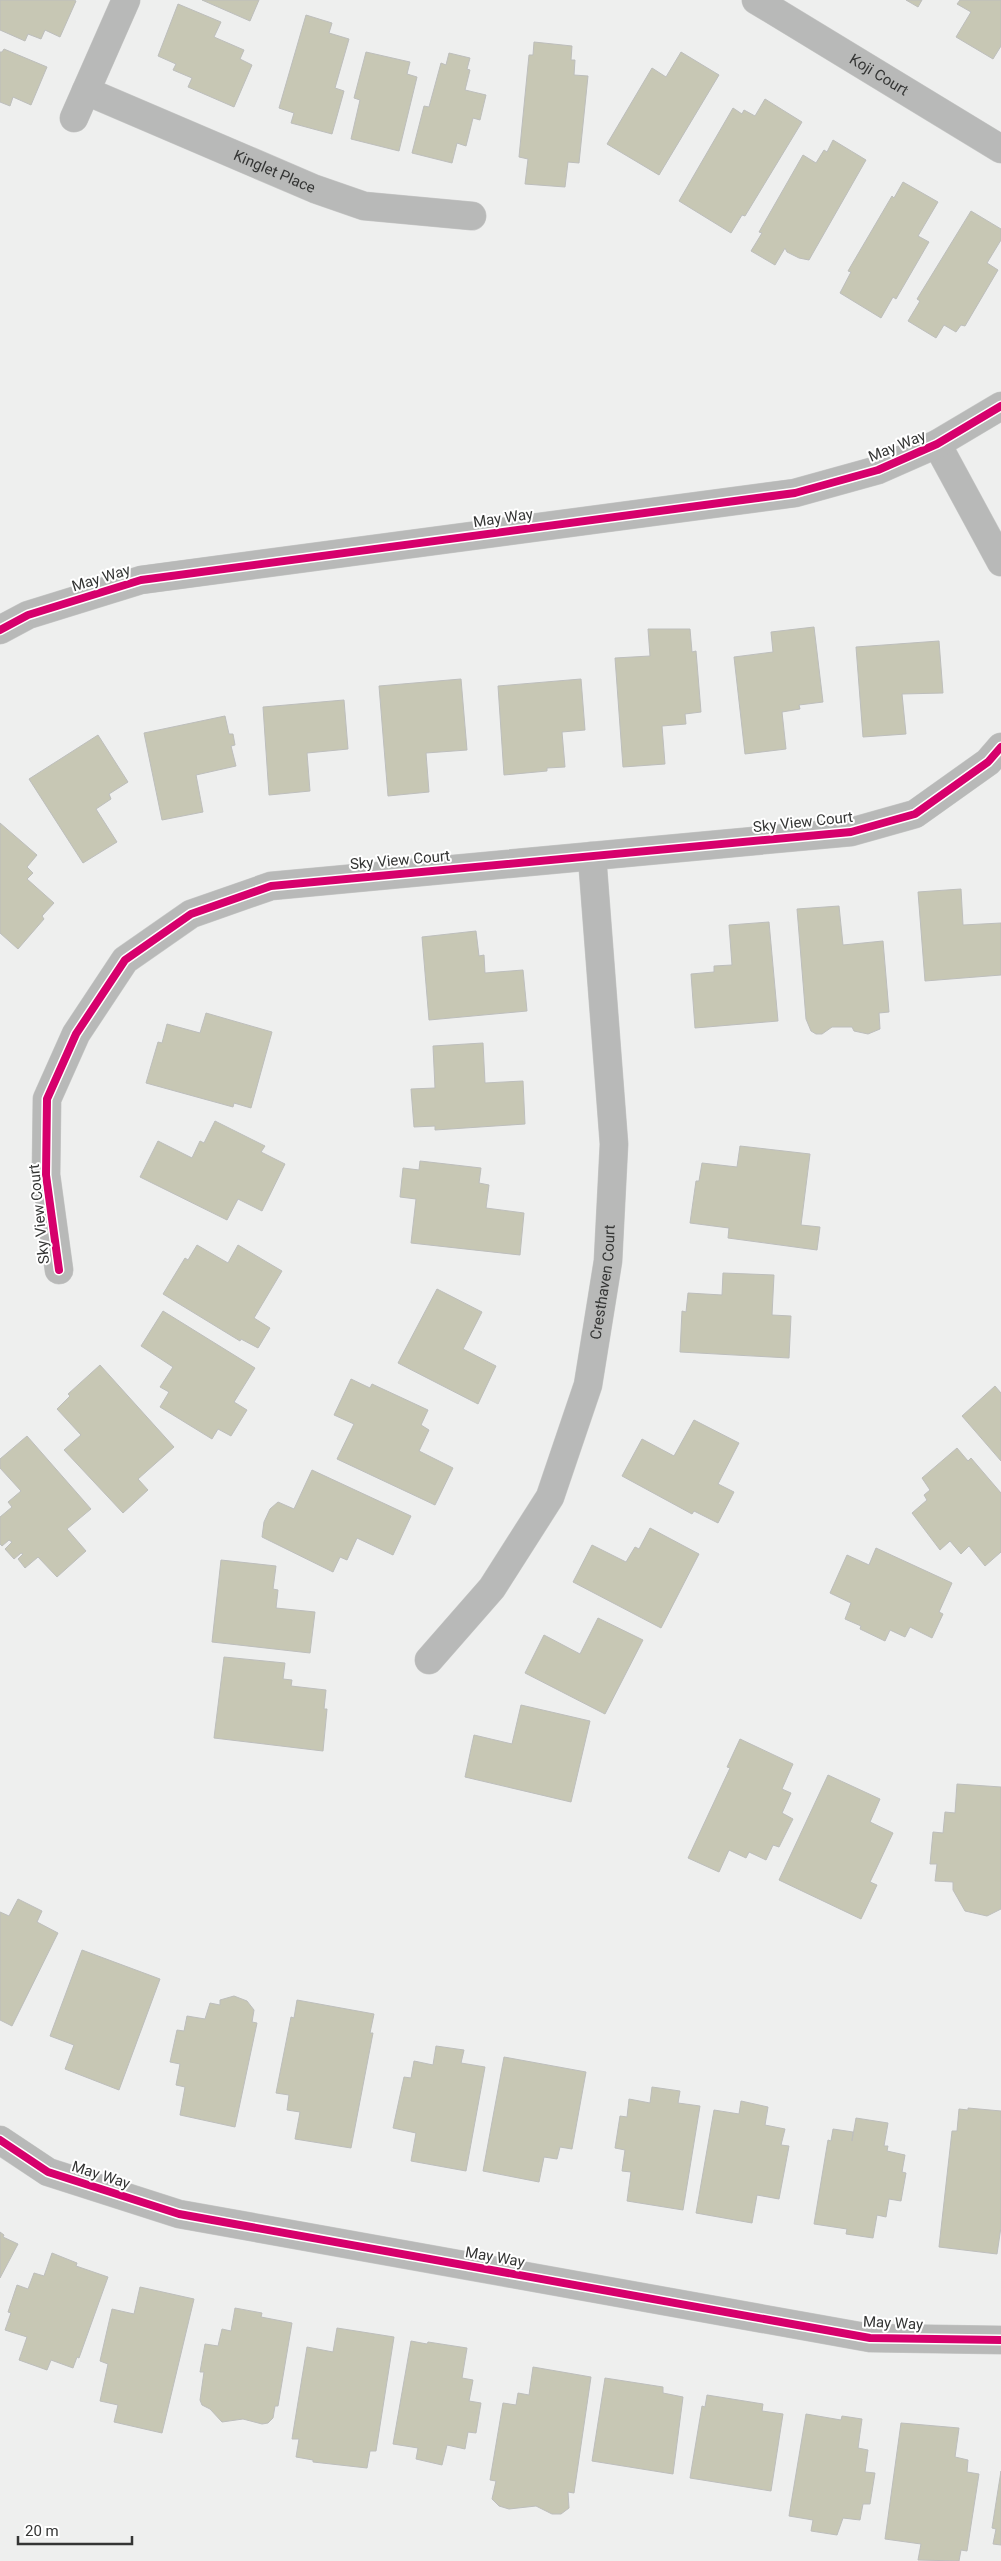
<svg xmlns="http://www.w3.org/2000/svg" width="1001" height="2561" viewBox="0 0 1001 2561" font-family="Roboto,sans-serif">
	<rect width="100%" height="100%" fill="#eeefee"/>
	<g fill="#c7c7b4" stroke="#bdbebc">
		<polygon points="0,0 74,0 76,1 60,37 45,30 41,39 28,34 25,41 0,30"/>
		<polygon points="202,0 259,0 250,21"/>
		<polygon points="906,0 922,0 918,7"/>
		<polygon points="960,0 1001,0 1001,46 993,59 956,37 971,12 957,4"/>
		<polygon points="178,4 221,22 214,37 244,50 240,59 252,65 234,107 188,87 192,78 173,70 176,64 158,56"/>
		<polygon points="306,15 332,23 329,33 349,39 335,88 344,91 332,134 291,123 294,113 279,108"/>
		<polygon points="534,42 572,46 571,60 575,60 574,75 588,76 579,163 568,162 565,187 525,184 528,159 519,157 529,55 533,55"/>
		<polygon points="4,49 47,67 31,105 13,97 10,106 0,102 0,52 2,52"/>
		<polygon points="366,52 410,62 407,74 417,77 399,151 351,139 360,100 354,98"/>
		<polygon points="681,52 719,75 659,175 607,144 652,68 666,77"/>
		<polygon points="449,53 470,58 467,69 470,70 465,90 486,95 480,120 473,118 466,146 457,143 452,163 412,153 424,106 429,107 441,63 446,65"/>
		<polygon points="765,99 802,122 745,216 742,215 731,233 679,201 733,108 742,114 744,110 755,116"/>
		<polygon points="833,140 866,160 809,260 799,258 787,252 785,248 775,265 751,251 762,233 759,232 803,155 816,163 824,150 827,152"/>
		<polygon points="903,182 938,202 918,236 929,242 896,299 893,297 881,318 840,293 851,272 848,271 892,196 894,198"/>
		<polygon points="971,211 1001,229 1001,240 987,263 998,270 965,326 961,325 956,332 944,325 936,338 908,321 920,301 917,299"/>
		<polygon points="814,627 823,702 799,705 800,709 782,712 786,749 745,754 734,657 773,652 771,632"/>
		<polygon points="648,629 690,629 692,652 696,651 701,712 685,714 686,724 662,726 665,764 623,767 615,658 650,656"/>
		<polygon points="939,641 943,693 902,694 906,734 863,737 856,647"/>
		<polygon points="461,679 467,750 426,753 429,792 388,796 379,686"/>
		<polygon points="581,679 585,730 562,732 565,767 547,768 547,771 504,775 498,686"/>
		<polygon points="344,700 348,749 307,753 310,791 269,795 263,707"/>
		<polygon points="225,716 229,734 233,734 235,745 231,746 236,766 196,775 203,812 162,820 144,733"/>
		<polygon points="98,735 128,782 109,794 111,799 96,809 117,842 83,863 29,779"/>
		<polygon points="0,823 37,855 27,867 33,873 27,879 54,903 42,916 44,919 18,949 0,933"/>
		<polygon points="961,889 963,925 1001,923 1001,975 925,981 918,892"/>
		<polygon points="839,906 843,945 883,941 889,1012 879,1013 880,1029 868,1034 854,1031 852,1027 832,1027 822,1034 816,1034 811,1031 806,1019 797,909"/>
		<polygon points="769,922 778,1021 695,1028 691,974 714,972 714,966 732,965 729,925"/>
		<polygon points="476,931 479,956 484,955 485,973 523,970 527,1011 429,1020 422,937"/>
		<polygon points="206,1013 272,1032 251,1108 234,1103 233,1107 146,1083 158,1042 162,1043 167,1024 200,1033"/>
		<polygon points="483,1043 485,1083 523,1081 525,1124 435,1130 435,1126 414,1127 411,1089 435,1088 433,1046"/>
		<polygon points="215,1121 265,1146 261,1152 285,1164 262,1211 238,1199 227,1220 140,1177 158,1141 192,1158 200,1141 204,1143"/>
		<polygon points="740,1146 810,1154 801,1225 820,1227 817,1250 728,1238 729,1228 690,1223 696,1181 699,1181 702,1163 737,1167"/>
		<polygon points="420,1161 481,1168 479,1183 489,1185 486,1208 524,1213 520,1255 411,1243 416,1199 400,1197 403,1168 419,1170"/>
		<polygon points="197,1245 228,1263 238,1245 282,1271 254,1318 270,1328 258,1348 241,1339 240,1341 163,1294 185,1258 188,1260"/>
		<polygon points="723,1273 774,1275 772,1315 791,1316 789,1358 680,1352 682,1311 686,1312 688,1293 722,1295"/>
		<polygon points="437,1289 482,1312 463,1349 496,1366 478,1404 398,1363"/>
		<polygon points="163,1311 255,1368 234,1402 247,1410 231,1436 218,1429 212,1439 160,1407 169,1392 160,1387 173,1367 141,1346"/>
		<polygon points="100,1365 174,1447 138,1479 148,1490 123,1513 64,1450 81,1435 57,1409 70,1396 68,1394"/>
		<polygon points="351,1379 370,1388 372,1384 428,1410 421,1425 429,1430 419,1451 453,1468 435,1505 337,1459 354,1424 334,1415"/>
		<polygon points="995,1386 1001,1393 1001,1461 962,1416"/>
		<polygon points="694,1420 739,1443 718,1484 734,1492 718,1523 694,1511 692,1514 622,1476 642,1439 674,1456"/>
		<polygon points="27,1436 91,1509 67,1529 86,1551 57,1577 38,1557 25,1568 18,1559 23,1554 21,1553 14,1559 5,1549 12,1542 9,1540 2,1546 0,1544 0,1517 12,1507 8,1502 21,1491 0,1468 0,1459"/>
		<polygon points="957,1448 968,1461 971,1458 1001,1493 1001,1552 985,1566 969,1546 961,1554 950,1541 940,1550 912,1513 927,1500 924,1495 930,1490 922,1478"/>
		<polygon points="312,1470 411,1516 393,1555 357,1538 347,1560 340,1557 333,1572 262,1537 264,1522 270,1509 278,1502 294,1509"/>
		<polygon points="650,1528 699,1554 661,1628 573,1582 592,1545 626,1562 635,1547 639,1549"/>
		<polygon points="876,1548 952,1583 939,1612 943,1614 932,1638 910,1627 905,1637 890,1630 885,1641 860,1629 861,1626 845,1619 851,1603 830,1593 847,1555 869,1565"/>
		<polygon points="221,1560 276,1566 273,1589 278,1590 276,1608 315,1612 310,1653 212,1642"/>
		<polygon points="598,1618 643,1640 605,1714 525,1673 544,1635 580,1654"/>
		<polygon points="224,1657 285,1663 283,1679 292,1680 291,1686 326,1690 324,1709 327,1709 323,1751 214,1738"/>
		<polygon points="521,1705 590,1721 571,1802 465,1777 474,1735 512,1744"/>
		<polygon points="740,1739 793,1764 782,1789 791,1793 782,1813 793,1819 779,1847 773,1845 766,1860 749,1852 746,1858 729,1850 719,1872 688,1858 730,1768 727,1767"/>
		<polygon points="828,1775 880,1799 870,1822 893,1833 870,1882 877,1885 861,1919 779,1880"/>
		<polygon points="957,1784 1001,1787 1001,1909 987,1916 965,1911 953,1890 953,1882 935,1881 937,1864 930,1864 933,1832 943,1833 945,1812 955,1813"/>
		<polygon points="18,1899 42,1911 37,1922 58,1933 12,2026 0,2020 0,1912 9,1916"/>
		<polygon points="82,1950 160,1979 119,2090 65,2069 74,2045 50,2036"/>
		<polygon points="234,1996 247,2001 254,2010 252,2022 257,2023 235,2127 180,2115 185,2087 176,2085 180,2064 170,2062 177,2030 184,2031 187,2016 205,2019 210,2003 220,2005 220,2000"/>
		<polygon points="297,2000 374,2014 370,2033 373,2033 351,2148 295,2139 300,2112 287,2110 289,2095 276,2093 291,2017 294,2018"/>
		<polygon points="436,2046 464,2050 461,2063 485,2067 466,2171 411,2161 416,2133 393,2128 404,2077 411,2078 414,2061 433,2065"/>
		<polygon points="504,2057 586,2072 572,2149 560,2147 557,2159 544,2157 539,2182 483,2171"/>
		<polygon points="652,2087 680,2091 678,2103 700,2106 683,2210 627,2201 631,2172 622,2171 625,2150 615,2148 620,2116 627,2117 629,2099 650,2103"/>
		<polygon points="741,2101 768,2107 765,2125 785,2129 781,2145 789,2146 779,2199 757,2195 752,2223 696,2213 714,2110 739,2114"/>
		<polygon points="968,2108 1001,2111 1001,2227 997,2254 939,2247 952,2131 957,2131 959,2109 968,2110"/>
		<polygon points="856,2118 888,2123 884,2146 888,2146 887,2151 905,2155 902,2172 906,2173 901,2201 889,2199 886,2217 877,2215 873,2238 846,2234 847,2229 814,2224 828,2140 831,2141 833,2129 853,2132 852,2141"/>
		<polygon points="0,2232 4,2235 3,2237 18,2244 0,2278"/>
		<polygon points="52,2253 77,2263 76,2266 108,2277 79,2358 77,2357 73,2368 51,2360 47,2370 19,2360 27,2337 5,2330 11,2313 8,2312 17,2285 28,2289 34,2273 44,2276"/>
		<polygon points="140,2287 194,2299 162,2433 114,2422 118,2405 100,2401 108,2364 100,2361 112,2309 134,2314"/>
		<polygon points="235,2308 262,2313 261,2317 292,2323 278,2406 275,2406 273,2418 268,2423 262,2424 243,2419 222,2422 210,2409 202,2405 200,2400 204,2372 200,2372 205,2344 218,2346 222,2329 231,2331"/>
		<polygon points="337,2328 394,2337 376,2451 370,2451 367,2468 313,2462 313,2460 296,2457 299,2439 292,2439 307,2347 333,2352"/>
		<polygon points="411,2341 427,2344 428,2342 467,2348 462,2378 473,2380 469,2401 481,2403 476,2433 468,2432 465,2449 447,2445 442,2465 416,2459 418,2448 393,2444"/>
		<polygon points="533,2367 591,2377 574,2493 568,2492 569,2508 561,2514 552,2514 536,2506 509,2509 499,2506 492,2499 496,2481 490,2480 503,2403 516,2405 518,2393 529,2395"/>
		<polygon points="605,2378 663,2387 663,2393 683,2397 673,2474 592,2461"/>
		<polygon points="707,2395 763,2404 762,2411 783,2414 771,2491 690,2478 702,2406 705,2407"/>
		<polygon points="806,2414 841,2420 842,2416 862,2419 858,2448 868,2450 865,2472 875,2473 870,2504 863,2504 860,2520 843,2518 837,2535 811,2531 813,2520 789,2516"/>
		<polygon points="901,2423 959,2428 955,2457 968,2460 967,2472 979,2474 967,2551 961,2550 959,2561 918,2560 921,2544 885,2539"/>
		<polygon points="1001,2471 1001,2545 993,2544 996,2529 992,2528"/>
	</g>
	<g fill="none" stroke-linecap="round" stroke-linejoin="round">
		<defs>
			<g id="minor">
				<path id="s1" d="M756,0L1001,149"/>
				<path id="s2" d="M86,91L315,189L364,206L472,216"/>
				<polyline points="74,118 126,0"/>
				<polyline points="937,444 1001,562"/>
				<polyline points="0,630 28,615 141,580 795,493 878,470 937,444 1001,406"/>
				<polyline points="59,1270 46,1175 47,1099 76,1034 125,960 191,914 271,886 851,832 915,814 988,762 1001,747"/>
				<path id="s3" d="M429,1660L492,1588L550,1497L588,1385L608,1261L614,1144L592,856"/>
				<polyline points="0,2140 48,2172 179,2214 870,2338 1001,2340"/>
			</g>
		</defs>
		<use href="#minor" stroke="#c9cac9" stroke-width="29"/>
		<use href="#minor" stroke="#b8b9b8" stroke-width="28"/>
		<defs>
			<g id="cycleway">
				<polyline points="0,630 28,615 141,580 795,493 878,470 937,444 1001,406"/>
				<polyline points="59,1270 46,1175 47,1099 76,1034 125,960 191,914 271,886 851,832 915,814 988,762 1001,747"/>
				<polyline points="0,2140 48,2172 179,2214 870,2338 1001,2340"/>
			</g>
		</defs>
		<use href="#cycleway" stroke="#fff" stroke-width="11"/>
		<use href="#cycleway" stroke="#d6006c" stroke-width="8"/>
	</g>
	<g text-anchor="middle" dominant-baseline="central" stroke-width="4" stroke-linejoin="round" paint-order="stroke">
		<g font-size="15" fill="#343534" stroke="#fff">
			<text stroke="none"><textPath href="#s1" startOffset="144">Koji Court</textPath></text>
			<text stroke="none"><textPath href="#s2" startOffset="205">Kinglet Place</textPath></text>
			<text transform="translate(897 446) rotate(-22)">May Way</text>
			<text transform="translate(503 518) rotate(-8)">May Way</text>
			<text transform="translate(101 578) rotate(-17)">May Way</text>
			<text transform="translate(803 822) rotate(-6)">Sky View Court</text>
			<text transform="translate(400 860) rotate(-5)">Sky View Court</text>
			<text transform="translate(39 1214) rotate(-96)">Sky View Court</text>
			<text stroke="none"><textPath href="#s3" startOffset="426">Cresthaven Court</textPath></text>
			<text transform="translate(101 2175) rotate(18)">May Way</text>
			<text transform="translate(495 2257) rotate(10)">May Way</text>
			<text transform="translate(893 2323) rotate(3)">May Way</text>
		</g>
	</g>
	<path d="M18 2536v8h114v-8" fill="none" stroke="#343534" stroke-width="2.5"/>
	<text x="25" y="2536" font-size="15" fill="#343534" stroke="#ffffff" stroke-width="4" paint-order="stroke">20 m</text>
</svg>
